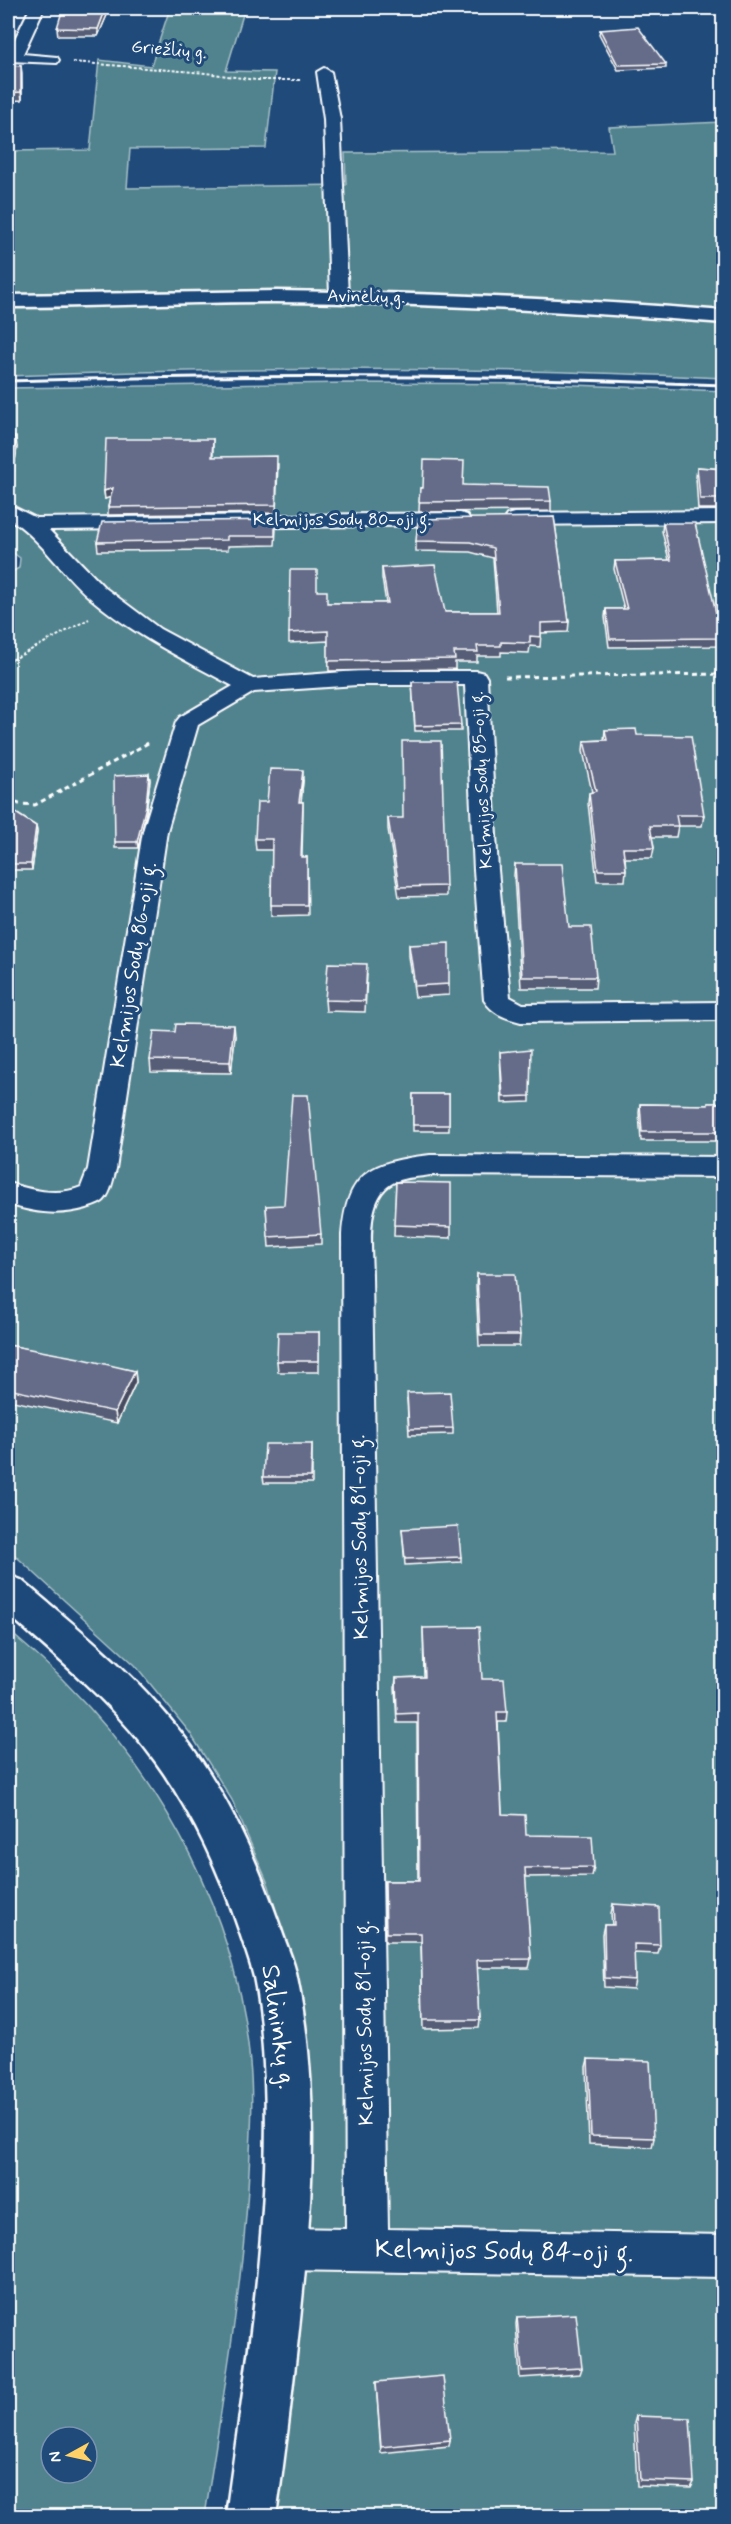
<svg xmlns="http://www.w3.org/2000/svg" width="731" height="2524" viewBox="0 0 731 2524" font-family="Mynerve,sans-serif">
	<rect width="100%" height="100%" fill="#1f4a7a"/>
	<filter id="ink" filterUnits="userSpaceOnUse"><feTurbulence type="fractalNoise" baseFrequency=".0167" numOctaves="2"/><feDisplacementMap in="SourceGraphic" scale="12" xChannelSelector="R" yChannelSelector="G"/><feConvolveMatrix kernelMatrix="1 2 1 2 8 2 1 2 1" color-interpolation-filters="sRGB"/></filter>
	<g filter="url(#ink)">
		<g fill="#51838e" stroke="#a8c1c6" stroke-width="1.5" fill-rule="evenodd">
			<path d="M170,8H245L226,71L275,72L266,148L130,149L127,188L346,185L345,153L613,151L609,127L723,122V311C486,289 246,287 8,295V151L90,150L99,60L151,66Z"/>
			<polygon points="289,8 540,8 408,11"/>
			<path d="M265,302C418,305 571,309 723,323V378C485,366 246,367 8,376V307Z"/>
			<polygon points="347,383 549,384 723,391 723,2516 264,2516 302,2028 287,1951 269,1886 232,1800 190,1733 135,1665 8,1549 8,574 19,568 20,558 8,549 8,388"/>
			<path d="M8,1630C27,1647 47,1663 65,1682C166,1783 238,1919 250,2063C254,2104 250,2148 248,2189C241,2299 221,2408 205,2516H8ZM51,2437H87V2473H51Z"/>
		</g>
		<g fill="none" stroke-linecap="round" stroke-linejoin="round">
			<defs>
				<g id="minor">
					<polygon points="30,8 44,8 23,54 57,57 59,60 57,63 8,61 8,53"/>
					<polygon points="324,68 331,72 340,119 348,296 345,300 333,300 330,296 324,119 317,72"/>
					<path d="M8,504L36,518L460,513L467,515L470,519L467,523L460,525L49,530L104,587L160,629L253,679L357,671H476L484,673L487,678L498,870L510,997L523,1004L724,1002V1020L521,1022C505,1018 493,1014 484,1000L474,870L465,685H357L254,692L198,725L167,831L116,1169C113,1178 111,1193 104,1200C100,1204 92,1206 87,1208C59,1216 35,1213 8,1204V1183C31,1190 58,1197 81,1187L88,1169L143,831L176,722L180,717L233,686C183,659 132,634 89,597C60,572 41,538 8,518Z"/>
					<polygon points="724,511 724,523 514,525 507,523 504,519 507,515 514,513"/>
					<path d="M430,1155L724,1157V1177L430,1175C419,1177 407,1177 397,1181C363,1194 372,1248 372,1277L388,2229L724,2235V2277L284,2270L269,2264L263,2249L269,2234L284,2228L346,2229L342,1235C347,1171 372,1162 430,1155Z"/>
				</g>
				<g id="secondary">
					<path d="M277,291C426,293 575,299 724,311V323C574,311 425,303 275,302C186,302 97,307 8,307V295Z"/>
					<path d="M8,1575L21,1580C78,1628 137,1675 182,1734C227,1792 257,1860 281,1929C286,1945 294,1961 297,1978C323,2101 310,2232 296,2356C290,2410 284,2463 276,2516H226C245,2372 271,2227 265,2081C263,2046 261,2011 254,1977C250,1961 244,1945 239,1930C219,1870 192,1812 155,1761C114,1704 59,1660 8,1614Z"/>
				</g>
			</defs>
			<use href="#minor" stroke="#fff" stroke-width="4"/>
			<use href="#secondary" stroke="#fff" stroke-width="5"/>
			<g stroke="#fff" stroke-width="2" stroke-dasharray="3 2" stroke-linecap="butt">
				<polyline points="73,62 206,73 256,80 301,80"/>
				<polyline points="8,662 89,619"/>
			</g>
			<g stroke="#fff" stroke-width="3" stroke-dasharray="5 4" stroke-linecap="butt">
				<polyline points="505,677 724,674"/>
				<polyline points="8,797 19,804 35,805 150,742"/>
			</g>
			<use href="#minor" fill="#1f4a7a" fill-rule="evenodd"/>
			<use href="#secondary" fill="#1f4a7a" fill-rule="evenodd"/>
			<path stroke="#fff" stroke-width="3" d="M8,381C247,374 485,375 724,385"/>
		</g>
		<g fill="#575d76" stroke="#fff" stroke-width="1.5">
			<polygon points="110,8 98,36 58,36 57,28"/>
			<polygon points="600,30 666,64 666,68 618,70 599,34"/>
			<polygon points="8,65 21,66 22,100 8,101"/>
			<polygon points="8,437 17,447 13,475 8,475"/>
			<polygon points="213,439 213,457 278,464 276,513 108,515 108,507 110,497 105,499 104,491"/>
			<polygon points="697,467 723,469 723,509 698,509 696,477"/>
			<polygon points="463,485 551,501 551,511 419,512 420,488"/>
			<polygon points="8,515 11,518 12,524 8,524"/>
			<polygon points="554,517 569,622 568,632 541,633 540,647 530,646 529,653 501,652 501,656 477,656 477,662 455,662 455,669 329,671 328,641 289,643 289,633 317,591 327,603 386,603 382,578 382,568 445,612 497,612 493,558 470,552 416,551 416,541"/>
			<polygon points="663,523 722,638 721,646 609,647 605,617 606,609 624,609 614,569 615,561 669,560 662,531"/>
			<polygon points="276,530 275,545 228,546 228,550 98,551 97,542"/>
			<polygon points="412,682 461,725 461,731 415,731"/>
			<polygon points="605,730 637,735 704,815 702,826 678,826 676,837 652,837 654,848 652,858 625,858 626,870 625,881 597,881 588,803 589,793 592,792 583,751 584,741 604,740"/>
			<polygon points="149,774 150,780 146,812 138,848 115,848 115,842"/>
			<polygon points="303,781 301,802 303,802 303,812 302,857 307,857 308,915 271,916 272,850 256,850 255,839 267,802"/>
			<polygon points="8,808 36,826 37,832 32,870 8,870"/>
			<polygon points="388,818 446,886 446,896 399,897 388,829"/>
			<polygon points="515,864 569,927 596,977 595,988 521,988 514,875"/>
			<polygon points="409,945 449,984 449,995 415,997 409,956"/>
			<polygon points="367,975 365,1012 326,1011 325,1000"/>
			<polygon points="175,1032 235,1036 231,1073 151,1072 150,1060"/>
			<polygon points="500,1052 530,1096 530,1102 502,1103"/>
			<rect x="413" y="1094" width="36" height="37"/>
			<polygon points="708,1103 723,1103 723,1141 641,1141 639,1113 640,1104 708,1105"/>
			<polygon points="396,1182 451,1227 451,1238 394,1236"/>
			<polygon points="266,1206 321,1234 321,1244 269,1247"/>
			<polygon points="477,1274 520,1335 519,1346 479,1346 476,1285"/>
			<polygon points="319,1332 319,1372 278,1372 277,1361"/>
			<polygon points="8,1345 135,1371 136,1382 117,1423 8,1400"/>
			<polygon points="407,1399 453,1428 453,1434 409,1435"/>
			<polygon points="312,1444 312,1483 264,1483 263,1477"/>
			<polygon points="402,1529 461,1557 461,1562 405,1565"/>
			<polygon points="423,1628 482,1679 507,1712 506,1722 498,1722 502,1814 526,1835 594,1867 592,1876 525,1877 531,1959 529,1968 477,1968 480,2020 479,2028 423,2029 421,1942 385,1942 385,1881 418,1881 417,1723 397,1723 395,1687 396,1678 424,1677"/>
			<polygon points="613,1904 660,1945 658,1954 634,1953 635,1980 633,1989 604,1987 602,1934 604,1925 612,1925 611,1914"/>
			<polygon points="588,2059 654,2138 652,2147 589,2144 586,2067"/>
			<polygon points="517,2317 582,2368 580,2374 520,2378 516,2324"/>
			<polygon points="376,2382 450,2440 449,2446 381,2453"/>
			<polygon points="636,2416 694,2482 691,2488 637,2486 634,2423"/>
		</g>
		<g fill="#474c60" stroke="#fff" stroke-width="1.5">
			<polygon points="8,8 12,8 8,15"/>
			<polygon points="106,8 110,8 98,36 98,29"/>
			<polygon points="21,66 22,73 22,100 21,92"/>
			<polygon points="16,437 17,447 13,475 12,464"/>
			<polygon points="113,488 114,496 105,499 104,491"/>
			<polygon points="303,770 303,781 300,812 299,802"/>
			<polygon points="149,774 150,780 146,812 138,848 137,842"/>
			<polygon points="36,826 37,832 32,870 31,864"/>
			<polygon points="14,968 15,976 8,1014 8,999"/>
			<polygon points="234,1025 235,1036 231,1073 230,1062"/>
			<polygon points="135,1371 136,1382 117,1423 115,1412"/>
		</g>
		<g fill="#656c89" stroke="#fff" stroke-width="1.5">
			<polygon points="63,8 106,8 98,29 57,28"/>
			<polygon points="638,27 666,64 618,65 600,30"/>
			<polygon points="8,65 21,66 21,92 8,93"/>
			<polygon points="8,437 16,437 12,464 8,464"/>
			<polygon points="106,439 213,439 212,457 277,456 276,505 108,507 113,488 104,491"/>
			<polygon points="424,460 464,461 463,485 549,487 551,501 419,502 420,488 423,488"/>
			<polygon points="697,467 723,469 723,499 700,499"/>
			<polygon points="554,517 569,622 541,623 541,637 530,636 530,643 501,642 501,646 477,646 478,652 454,652 455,659 328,661 328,631 289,633 290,570 317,570 317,591 327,591 327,603 388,603 382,568 435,565 445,612 499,612 493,548 470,542 416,541 418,519"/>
			<polygon points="275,520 275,536 227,536 227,540 97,542 102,522"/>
			<polygon points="663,523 695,523 722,638 610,639 606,609 627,609 615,561 671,560"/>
			<polygon points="412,682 457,682 461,725 415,726"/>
			<polygon points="636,729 637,735 691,736 704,815 676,815 678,826 650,826 654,848 623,848 626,870 598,870 589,793 596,791 584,741 607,740 605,730"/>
			<polygon points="402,741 441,741 446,886 399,887 388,818 403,818"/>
			<polygon points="270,769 303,770 299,802 303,802 301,857 307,857 307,905 271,905 272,839 255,839 257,802 267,802"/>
			<polygon points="149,774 146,806 137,842 115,842 114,776"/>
			<polygon points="8,808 36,826 31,864 8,864"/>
			<polygon points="515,864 562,864 569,927 591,927 596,977 522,977"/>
			<polygon points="449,943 449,984 415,986 409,945"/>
			<polygon points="328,963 367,964 365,1001 325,1000"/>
			<polygon points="8,968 14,968 8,999"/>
			<polygon points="176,1024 234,1025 230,1062 150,1060 154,1031 175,1032"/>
			<polygon points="531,1049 530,1096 503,1097 500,1052"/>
			<rect x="413" y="1094" width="36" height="31"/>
			<polygon points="292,1095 308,1095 321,1234 268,1237 266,1206 284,1205"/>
			<polygon points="708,1103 723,1103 723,1132 642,1132 640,1104 708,1105"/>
			<polygon points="396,1182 451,1183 451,1227 394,1225"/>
			<polygon points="477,1274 515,1274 520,1335 480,1335"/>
			<polygon points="278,1332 319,1332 319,1361 277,1361"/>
			<polygon points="8,1345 79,1358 135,1371 115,1412 8,1389"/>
			<polygon points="450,1392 453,1428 409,1429 407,1393"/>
			<polygon points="265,1444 312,1444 311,1477 263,1477"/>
			<polygon points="458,1526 461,1557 405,1559 402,1529"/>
			<polygon points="479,1627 482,1679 504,1679 507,1712 497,1712 502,1814 525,1815 526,1835 592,1836 594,1867 525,1868 531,1959 477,1960 480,2020 423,2020 421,1933 386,1933 385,1881 419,1881 418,1713 397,1714 396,1678 425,1677 423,1628"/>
			<polygon points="613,1904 659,1907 660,1945 634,1944 635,1980 605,1978 604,1925 614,1925"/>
			<polygon points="588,2059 650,2061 654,2138 591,2136"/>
			<polygon points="576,2314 582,2368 522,2371 517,2317"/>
			<polygon points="443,2376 450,2440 381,2447 376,2382"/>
			<polygon points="636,2416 690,2418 694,2482 640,2480"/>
			<polygon points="533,2515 558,2517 533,2517"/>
		</g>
	</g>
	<g text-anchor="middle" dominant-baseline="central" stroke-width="6" stroke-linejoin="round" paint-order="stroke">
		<g font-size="18" fill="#fff" stroke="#1f4a7a">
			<text transform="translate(169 50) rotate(5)">Griežlių g.</text>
			<text transform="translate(366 297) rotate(1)">Avinėlių g.</text>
			<text x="342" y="520">Kelmijos Sodų 80-oji g.</text>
			<text transform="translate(482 780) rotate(-93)">Kelmijos Sodų 85-oji g.</text>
		</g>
		<g font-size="21" fill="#fff" stroke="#1f4a7a">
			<text transform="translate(134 965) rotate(-81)">Kelmijos Sodų 86-oji g.</text>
			<text transform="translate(360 1537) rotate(-91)">Kelmijos Sodų 81-oji g.</text>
			<text transform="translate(365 2023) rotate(-91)">Kelmijos Sodų 81-oji g.</text>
		</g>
		<g font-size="26" fill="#fff" stroke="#1f4a7a">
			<text transform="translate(278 2027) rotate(82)">Salininkų g.</text>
			<text transform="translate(504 2252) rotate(1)">Kelmijos Sodų 84-oji g.</text>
		</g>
	</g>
	<rect width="731" height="2524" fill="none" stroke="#1f4a7a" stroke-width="30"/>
	<rect x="15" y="15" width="701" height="2494" fill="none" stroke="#fff" stroke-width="2" filter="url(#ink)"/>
	<g transform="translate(69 2455) rotate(262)"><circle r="28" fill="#1f4a7a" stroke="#7992af" stroke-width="1.5"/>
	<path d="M0-4.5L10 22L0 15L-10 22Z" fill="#ffd166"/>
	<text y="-9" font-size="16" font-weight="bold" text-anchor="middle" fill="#ffffff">N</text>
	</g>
</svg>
